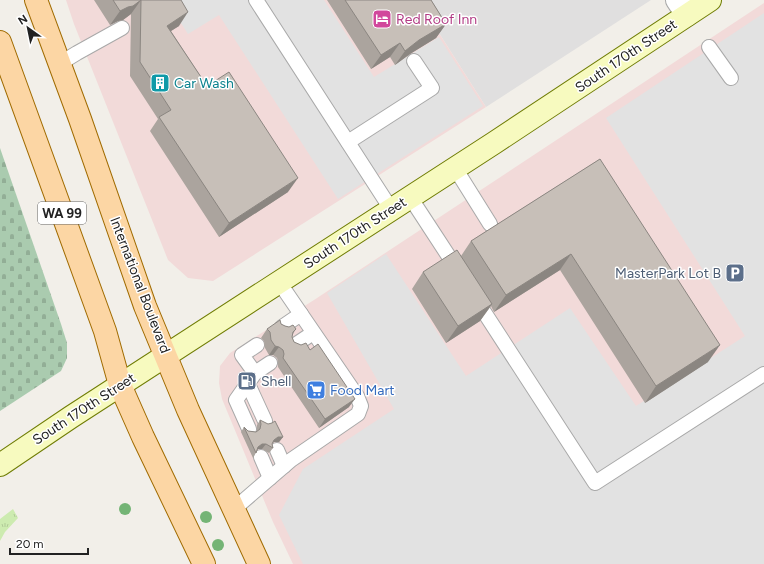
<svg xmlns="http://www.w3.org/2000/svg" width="764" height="564" viewBox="0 0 764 564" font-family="Figtree,sans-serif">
	<defs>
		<pattern id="grass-tufts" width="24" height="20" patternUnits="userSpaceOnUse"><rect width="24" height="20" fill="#cdebb0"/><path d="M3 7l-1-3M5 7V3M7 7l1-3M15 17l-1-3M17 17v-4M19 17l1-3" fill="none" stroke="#b0c997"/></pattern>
		<pattern id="cemetery-stones" width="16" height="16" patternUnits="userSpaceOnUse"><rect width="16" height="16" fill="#aacbaf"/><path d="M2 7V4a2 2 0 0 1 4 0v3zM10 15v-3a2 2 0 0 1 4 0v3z" fill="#92ae96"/></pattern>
	</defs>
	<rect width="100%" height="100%" fill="#f2efe9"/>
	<polygon fill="#e0dfdf" points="418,0 651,0 486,107"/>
	<g fill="#f2dad9">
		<polygon points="66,0 418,0 486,107 213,281 188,278 168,260 74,24"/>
		<polygon points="764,3 764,564 293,564 273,522 222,399 219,383 220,366 230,353 314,300"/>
	</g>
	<polygon fill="url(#grass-tufts)" points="13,509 18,518 5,532 0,541 0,519"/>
	<polygon fill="url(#cemetery-stones)" points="0,148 61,324 67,343 67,358 61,371 0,411"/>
	<g fill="#e2e2e2">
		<polygon points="166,0 324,0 374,77 439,37 483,106 338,199 219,15 188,34"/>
		<polygon points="764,13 764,564 303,564 279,515 303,469 394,409 327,293 386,254 466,376 570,308 636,406 745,336 606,118"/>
	</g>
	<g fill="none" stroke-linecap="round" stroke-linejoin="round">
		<defs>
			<g id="lane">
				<polyline points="256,0 391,209"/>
				<polyline points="709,47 731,78"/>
				<polyline points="59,64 77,53 122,28"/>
				<polyline points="348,142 432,88 414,61"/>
				<polyline points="455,168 490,224"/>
				<polyline points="410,197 459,272"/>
				<polyline points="475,298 595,483 764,374"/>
				<polyline points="282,327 301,314"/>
				<polyline points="295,345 313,333"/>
				<polyline points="255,373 242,355 257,345"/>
				<polyline points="248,384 265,421"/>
				<polyline points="249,429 236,400 255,373 270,363"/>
				<polyline points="277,450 284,466"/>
				<polyline points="261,457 270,478"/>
				<polyline points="234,509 291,460 358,414 361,406 357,396 279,282"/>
			</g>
			<polyline id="street" points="677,0 687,15"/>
			<polyline id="secondary" points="0,465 71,417 494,143 710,0"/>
			<g id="primary">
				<polyline points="36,0 80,119 145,306 188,410 259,564"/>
				<polyline points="0,42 105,331 120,385 143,437 204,564"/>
			</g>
		</defs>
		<use href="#lane" stroke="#a9a9a9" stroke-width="16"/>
		<use href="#street" stroke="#a9a9a9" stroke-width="24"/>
		<use href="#secondary" stroke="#707d05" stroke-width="24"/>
		<use href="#primary" stroke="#a06b00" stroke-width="24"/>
		<use href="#lane" stroke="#fff" stroke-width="14"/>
		<use href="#street" stroke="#fff" stroke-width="22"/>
		<use href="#secondary" stroke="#f7fabf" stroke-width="22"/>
		<use href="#primary" stroke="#fcd6a4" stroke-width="22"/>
	</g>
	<g fill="#74b475">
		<circle cx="125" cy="509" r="6"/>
		<circle cx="206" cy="517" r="6"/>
		<circle cx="218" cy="545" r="6"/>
	</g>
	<g fill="#aba49e">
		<polygon points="94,0 181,0 179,26 171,31 207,86 288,192 219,237 150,131 158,119 130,76 131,14 123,20 118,21 110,25"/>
		<polygon points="327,0 431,0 446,24 436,38 410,54 395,65 390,57 371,69"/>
		<polygon points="600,159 708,362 645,403 560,270 494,312 491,306 480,321 446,343 412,289 423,272 461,256 471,241"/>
		<polygon points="281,324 285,326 296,329 293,334 292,337 294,342 349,407 319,428 278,367 278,362 277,358 273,355 269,355 265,348 264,341 261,338 267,329"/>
		<polygon points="260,420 283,437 279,442 274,442 272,443 273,448 269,453 262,449 258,449 253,458 241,432 244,427 248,431 256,432 257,429 257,425"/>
	</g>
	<g fill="#8b8681">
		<polygon points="141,0 131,14 123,20 118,21 110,25 120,11"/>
		<polygon points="188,12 179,26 158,39 167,26"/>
		<polygon points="446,24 436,38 410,54 395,65 405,51 419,40"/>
		<polygon points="400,43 390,57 371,69 381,55"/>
		<polygon points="298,178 288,192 219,237 229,223"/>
		<polygon points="571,254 560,270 494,312 506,295"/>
		<polygon points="492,304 480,321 446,343 458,326"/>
		<polygon points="720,345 708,362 645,403 656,386"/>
		<polygon points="275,346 279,347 273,355 269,355"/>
		<polygon points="355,399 349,407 319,428 325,419"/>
		<polygon points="278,437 283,437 279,442 274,442 270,445 274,440"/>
		<polygon points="262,444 266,444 262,449 258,449 256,451 258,447"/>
	</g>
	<g fill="#c7bfb8" stroke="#8b8681">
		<polygon points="113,0 181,0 188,12 167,26 207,86 229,72 298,178 229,223 159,117 171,110 140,62 141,0 133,6 128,7 120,11"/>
		<polygon points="345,0 431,0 446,24 419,40 405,51 400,43 381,55"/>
		<polygon points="600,159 720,345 656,386 571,254 506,295 471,241"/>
		<polygon points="457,250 492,304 458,326 423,272"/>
		<polygon points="280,320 281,324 285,326 289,327 293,325 296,329 293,332 292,337 294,342 301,345 306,343 310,350 318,344 355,399 325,419 283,358 284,354 283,350 279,347 275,346 271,340 270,332 267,329"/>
		<polygon points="260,420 268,424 272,423 275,421 283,437 278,437 274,440 272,444 273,448 266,444 262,444 258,447 256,453 244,427 248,431 256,432 260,429 261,424"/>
	</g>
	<defs>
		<symbol id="hotel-square" viewBox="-11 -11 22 22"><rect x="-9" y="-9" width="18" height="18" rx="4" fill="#d1479c" stroke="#fff"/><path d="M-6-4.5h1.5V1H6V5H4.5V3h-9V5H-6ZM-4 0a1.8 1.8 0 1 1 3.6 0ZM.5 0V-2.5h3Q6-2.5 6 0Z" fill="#fff"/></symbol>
		<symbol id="building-square" viewBox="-11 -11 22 22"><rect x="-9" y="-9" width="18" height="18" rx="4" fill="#0f9aa8" stroke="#fff"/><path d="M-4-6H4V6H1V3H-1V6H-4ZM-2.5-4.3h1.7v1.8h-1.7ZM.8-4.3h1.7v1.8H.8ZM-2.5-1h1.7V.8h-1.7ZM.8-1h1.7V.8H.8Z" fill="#fff"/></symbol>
		<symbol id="parking-square" viewBox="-11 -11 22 22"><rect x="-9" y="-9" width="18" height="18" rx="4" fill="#5c6f8a" stroke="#fff"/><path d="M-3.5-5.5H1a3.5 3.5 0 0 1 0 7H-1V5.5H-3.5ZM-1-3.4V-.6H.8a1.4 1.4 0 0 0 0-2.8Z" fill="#fff"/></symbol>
		<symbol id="fuel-square" viewBox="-11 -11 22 22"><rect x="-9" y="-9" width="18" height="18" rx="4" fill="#5c6f8a" stroke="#fff"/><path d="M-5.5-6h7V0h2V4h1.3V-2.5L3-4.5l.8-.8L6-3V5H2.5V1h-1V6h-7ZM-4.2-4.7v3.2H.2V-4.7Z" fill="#fff"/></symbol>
		<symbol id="supermarket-square" viewBox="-11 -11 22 22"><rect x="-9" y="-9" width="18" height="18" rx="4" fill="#3f7fe0" stroke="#fff"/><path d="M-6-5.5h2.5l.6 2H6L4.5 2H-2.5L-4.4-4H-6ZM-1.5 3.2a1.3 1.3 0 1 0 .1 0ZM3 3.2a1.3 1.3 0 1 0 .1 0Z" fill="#fff"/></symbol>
	</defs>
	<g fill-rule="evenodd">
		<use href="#hotel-square" x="371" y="8" width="22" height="22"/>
		<use href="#building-square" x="149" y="72" width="22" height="22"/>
		<use href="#parking-square" x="724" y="262" width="22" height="22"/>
		<use href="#fuel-square" x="236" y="370" width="22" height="22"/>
		<use href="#supermarket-square" x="305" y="379" width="22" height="22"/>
	</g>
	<g text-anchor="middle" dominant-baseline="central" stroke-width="3" stroke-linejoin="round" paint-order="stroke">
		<rect fill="#fff" stroke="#646464" stroke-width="1" x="38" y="202" width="48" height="22" rx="3"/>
		<g font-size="13" font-weight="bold" fill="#222">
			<text x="62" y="213">WA 99</text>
		</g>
		<g font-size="14" fill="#b23c85" stroke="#fff" text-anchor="start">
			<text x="396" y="19">Red Roof Inn</text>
		</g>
		<g font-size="14" fill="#222" stroke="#fff">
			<text transform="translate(626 56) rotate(-34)">South 170th Street</text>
			<text transform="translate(355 233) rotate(-33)">South 170th Street</text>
			<text transform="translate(140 285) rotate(69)">International Boulevard</text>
			<text transform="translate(84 409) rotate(-33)">South 170th Street</text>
		</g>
		<g font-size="14" fill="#0d838f" stroke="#fff" text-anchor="start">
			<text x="174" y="83">Car Wash</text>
		</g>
		<g font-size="14" fill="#4e5e75" stroke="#fff" text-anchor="end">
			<text x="721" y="273">MasterPark Lot B</text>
			<text x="261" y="381" text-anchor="start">Shell</text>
		</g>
		<g font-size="14" fill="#366cbe" stroke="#fff" text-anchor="start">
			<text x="330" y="390">Food Mart</text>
		</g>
	</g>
	<g transform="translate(28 28) rotate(327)" stroke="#ffffff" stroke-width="3" paint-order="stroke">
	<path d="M0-3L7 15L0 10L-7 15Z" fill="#222222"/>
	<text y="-6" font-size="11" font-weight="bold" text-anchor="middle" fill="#222222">N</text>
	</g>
	<path d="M10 548v6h78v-6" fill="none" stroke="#222222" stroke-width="2"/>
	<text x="16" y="548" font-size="12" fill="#222222" stroke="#ffffff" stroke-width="3" paint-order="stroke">20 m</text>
</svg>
